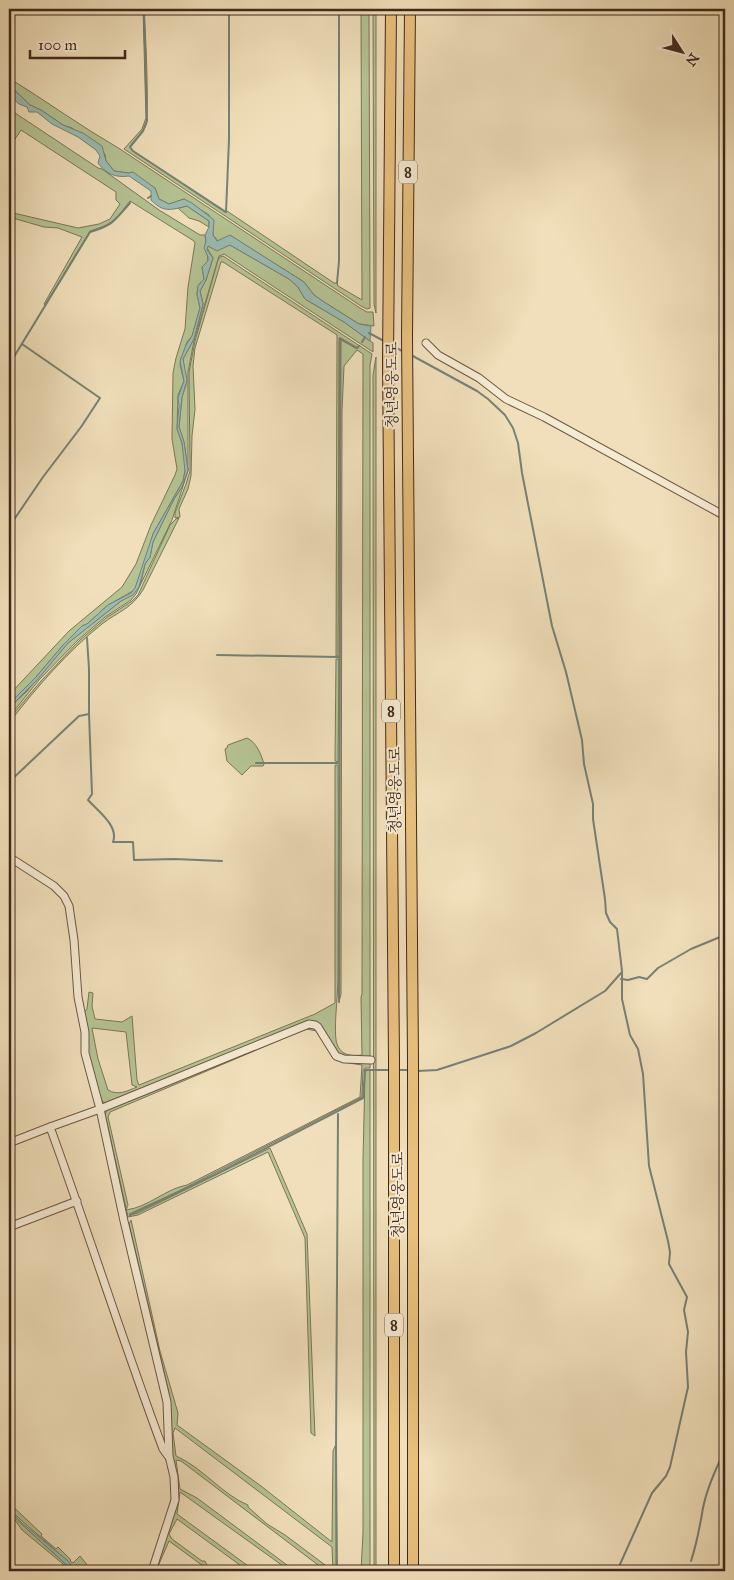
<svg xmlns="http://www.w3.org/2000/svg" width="734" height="1580" viewBox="0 0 734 1580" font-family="'IM FELL Great Primer','Noto Serif KR',serif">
	<rect width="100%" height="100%" fill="#f0dfba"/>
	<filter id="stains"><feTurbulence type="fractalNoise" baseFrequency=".004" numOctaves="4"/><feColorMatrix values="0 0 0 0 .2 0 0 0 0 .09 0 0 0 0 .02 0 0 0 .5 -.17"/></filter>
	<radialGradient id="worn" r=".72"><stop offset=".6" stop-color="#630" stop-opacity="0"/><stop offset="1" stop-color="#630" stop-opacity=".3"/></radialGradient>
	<g fill="#b5c393" stroke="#7b7658" fill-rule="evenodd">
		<path d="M143,9C146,19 149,116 146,125C143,134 134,139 130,147L133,151L226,213L227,211L334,283H337L338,286L362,300L361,9H369L370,308L367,309L361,306L124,149L142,129L146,118Z"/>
		<polygon points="373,9 376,9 376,313 374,304"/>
		<path d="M9,78C46,101 82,127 120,149L360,308L367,312H373L374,326L359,324L324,302L314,295L304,282L231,236L218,241L213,235L209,215L184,199L169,204L159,199L155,188L128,173L114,171L106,161L105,154L72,128L63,125L41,110L30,105L9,85Z"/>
		<path d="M9,109L98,168L102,169L159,210L200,235H205L208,261L202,267L204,279L198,286L197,294L200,308L192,336L187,342L184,352L181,358L180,365L184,381L178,395L177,429L182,443L186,465L183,481L153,534L138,586L133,591L108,605L87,624L82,626L64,644L36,677L9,704V695L69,631L122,587L136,564L151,525L175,475L177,469L172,439L173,373L176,358L185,329L188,287L195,243L194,241L130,201C115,220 113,224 90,231L45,305L44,304L82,237L58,228L44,227L9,217V212L78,228L99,224L110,219L120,204L116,200V192L21,130L9,148C9,141 13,137 14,129L9,128Z"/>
		<polygon points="187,206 209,221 209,227 199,221 189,218 178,208"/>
		<path d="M230,245L289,279L298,287L305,299L344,322L373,343V352L224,254L219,256L194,341L188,372V471L172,520L136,594L131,600L105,617L78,640L39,680L9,717V708L27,691L68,643L121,601L132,595L141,582L145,564L150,557L153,542L174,499L182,487L188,470L184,442L179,427L182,397L186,385L183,359L194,339L203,304L200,291L206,280L213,258L207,248L208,246C217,252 221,247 230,245Z"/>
		<path d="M223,256L372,354L370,365V1059L340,1055L316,1023L104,1103C87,1082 86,1041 83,1014L87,1009L89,992L93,993L92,1006L95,1019L122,1022L132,1016L137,1080L139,1085L315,1014L335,1003V765H338C339,837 338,908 338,979C338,994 333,1033 337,1044C341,1056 352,1056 362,1055L361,997L362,994L363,354L357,350L344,366L342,411L341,994L339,1002L341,340L357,349L360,345L357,348L339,338L338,656H336L337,335L223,262H221L195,348L193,366L195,409L192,436L191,476L188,489L179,509L180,517L175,518V513L186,484L190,471L189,372L195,341L218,260L220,257ZM92,1028L126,1032L132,1085L137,1087C127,1091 118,1096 108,1090L98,1059Z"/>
		<polygon points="376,357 376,1571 374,1571 373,375"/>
		<path d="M179,518L143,590C131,609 119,611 102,624C68,651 35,689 9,723V719L41,681L79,641L106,618L132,601L138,595L170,525L176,519Z"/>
		<polygon points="336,659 339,659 338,762 335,761"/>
		<path d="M247,738C256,742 262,755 264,765L263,766H251L242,775L227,761L225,749L227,748L228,745Z"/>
		<path d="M310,1027L317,1029L335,1057L370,1061V1068H365L363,1071L362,1097L179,1191L129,1214L130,1215L138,1213L270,1148L307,1234L315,1436L311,1433L305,1238L268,1152L138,1215L128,1217L105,1114L108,1108ZM306,1029L317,1031C334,1057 330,1061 362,1065L360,1097L187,1185C165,1189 149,1207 126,1210L128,1205L108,1117L110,1112Z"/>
		<polygon points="370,1070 370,1571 361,1571 363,1533 363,1160 365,1073 365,1071"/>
		<path d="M131,1220L160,1351L178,1413L177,1425L261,1486L332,1542L333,1451L336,1444V1571H333L332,1547L175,1428L173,1433L176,1456C202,1467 224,1496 248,1505V1507L267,1524L285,1535L333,1571L322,1568L181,1461L176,1460L180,1489L197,1498L295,1571H290L180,1492L177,1514L255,1571H248L177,1519L169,1534L172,1539L202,1561H205L207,1565L215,1571H210L169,1541L156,1571H153L175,1506L171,1454L169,1393L129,1224Z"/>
		<path d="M9,1503L42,1534L41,1536L56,1549L58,1547L70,1559L71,1562L73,1563L80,1556L92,1571H77C56,1549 31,1530 9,1509Z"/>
		<polygon points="9,1512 73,1571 64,1571 63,1564 22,1530 15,1520 9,1515"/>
	</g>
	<g fill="#9abcb3" stroke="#768177">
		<path d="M9,85L30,105L41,110L63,125L83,133L102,146L106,161L114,171L128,173L133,172L155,188L159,199L169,204L184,199L192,203L214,220L213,235L217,241L230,235L304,282L314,295L324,302L359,324L371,326L370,341L344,322L305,299L298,287L289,279L230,245L217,251L208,246L207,250L213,258L206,280L200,291L203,304L194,339L183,359L187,380L182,397L179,427L184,442L188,470L182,487L174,499L153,542L150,557L145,564L139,587L133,595L121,601L68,643L38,679L9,708V704L36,677L64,644L82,626L87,624L108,605L131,593L135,588L153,534L183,481L185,471L182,443L177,429L179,406L178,398L184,381L180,361L186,345L192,336L200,308L197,294L198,286L204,279L202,267L208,261V257L204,248L206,241L205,235L209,227V221L187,206C170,210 164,213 151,200V191L129,176C116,178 106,174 98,163L100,156L96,150L78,137L52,124L37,112H29L27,107L19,104L9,95Z"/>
		<path d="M9,1509L22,1523L67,1560L77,1571H73C52,1551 29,1532 9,1512Z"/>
	</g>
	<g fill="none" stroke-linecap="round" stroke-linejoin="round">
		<g stroke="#768177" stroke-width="2">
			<polyline points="144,9 147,121 143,131 130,147 133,151 226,212 229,139 229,9"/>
			<polyline points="148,198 151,196"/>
			<polyline points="337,283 339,261 339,9"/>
			<polyline points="369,333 384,341"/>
			<polyline points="362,342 365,337"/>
			<polyline points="393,346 404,352"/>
			<polyline points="411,355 477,391 488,399 505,415 513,428 518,443 522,473 552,626 566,672 582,740 584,764 593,804 593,819 605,899 606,913 610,922 617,929 622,971 622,999 630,1035 638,1049 643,1074 649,1166 668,1241 670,1252 669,1264 687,1297 684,1310 688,1332 686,1352 688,1387 670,1467 666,1476 652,1493 617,1571"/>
			<path d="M9,365L90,232C114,225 115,220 130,203"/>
			<polyline points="9,527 43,477 81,427 100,398 22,344"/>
			<polyline points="217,655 339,657"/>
			<path d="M89,714L92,794L88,800C98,811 119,826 113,842H133L134,860L174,859L222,861"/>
			<polyline points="256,763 338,763"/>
			<polyline points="9,782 79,716 89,714 89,669 87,638"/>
			<polyline points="621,979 628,980 639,977 647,979 658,968 691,949 725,935"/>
			<polyline points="339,1002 340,338 357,348 359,346"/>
			<polyline points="398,1070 410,1070"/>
			<polyline points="418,1071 437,1070 511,1046 536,1033 605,991 621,973"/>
			<polyline points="130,1215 214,1175 363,1098 365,1070 390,1070"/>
			<path d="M691,1561C697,1543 700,1526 703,1508C707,1488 716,1468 725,1450"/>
			<polyline points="337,1571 336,1450 338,1114"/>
			<polyline points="681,1571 687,1568 700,1571"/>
		</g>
		<defs>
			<g id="minor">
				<polyline points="426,343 438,355 479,378 506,399 544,417 725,516"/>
				<path d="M9,857L54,886L64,896L69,906L74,940L78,997L85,1032V1053L100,1109L50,1127C89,1234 123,1342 163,1449L168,1456"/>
				<polyline points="9,1143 50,1127"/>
				<polyline points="9,1227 77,1201"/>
				<polyline points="152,1571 175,1500 174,1477 169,1456 167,1402 124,1221 100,1109 309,1024 315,1025 318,1027 336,1056 344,1059 371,1060"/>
			</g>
			<g id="highway">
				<polyline points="391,9 388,361 394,1061 394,1571"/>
				<polyline points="410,9 407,336 413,1061 413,1571"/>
			</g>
		</defs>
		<use href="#minor" stroke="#6d5644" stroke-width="9"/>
		<use href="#highway" stroke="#41281c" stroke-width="12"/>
		<use href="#minor" stroke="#f5ead2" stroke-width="7"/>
		<use href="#highway" stroke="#e8c07d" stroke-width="10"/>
	</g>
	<g text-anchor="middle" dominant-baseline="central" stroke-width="4" stroke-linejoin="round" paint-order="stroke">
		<g fill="#f5ead2" stroke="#776253" stroke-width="1">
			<rect x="399" y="160.5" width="18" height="23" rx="4"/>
			<rect x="382" y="699.5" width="18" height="23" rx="4"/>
			<rect x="385" y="1313.5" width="18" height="23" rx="4"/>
		</g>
		<g font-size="14" font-weight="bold" fill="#41281c">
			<text x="408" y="172">8</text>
			<text x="391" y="711">8</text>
			<text x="394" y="1325">8</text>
		</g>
		<g font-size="15" fill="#41281c" stroke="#f5ead2">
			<text transform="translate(392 385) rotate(-90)">청년영웅도로</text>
			<text transform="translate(395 790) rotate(-90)">청년영웅도로</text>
			<text transform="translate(398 1195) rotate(-90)">청년영웅도로</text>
		</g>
	</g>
	<rect width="734" height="1580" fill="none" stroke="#f0dfba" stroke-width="30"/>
	<rect x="10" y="10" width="714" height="1560" fill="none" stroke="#41281c" stroke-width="2.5"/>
	<rect x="15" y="15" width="704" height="1550" fill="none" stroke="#41281c"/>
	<g transform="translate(682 52) rotate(126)" stroke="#f5ead2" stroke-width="4" paint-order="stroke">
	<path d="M0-4L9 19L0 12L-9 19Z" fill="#41281c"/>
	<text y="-8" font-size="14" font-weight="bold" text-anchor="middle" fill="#41281c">N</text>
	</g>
	<path d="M30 50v8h95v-8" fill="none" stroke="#41281c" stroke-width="2.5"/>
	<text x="38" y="50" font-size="15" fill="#41281c" stroke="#f5ead2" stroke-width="4" paint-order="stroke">100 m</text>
	<rect width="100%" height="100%" filter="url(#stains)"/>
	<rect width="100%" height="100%" fill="url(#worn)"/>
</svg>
